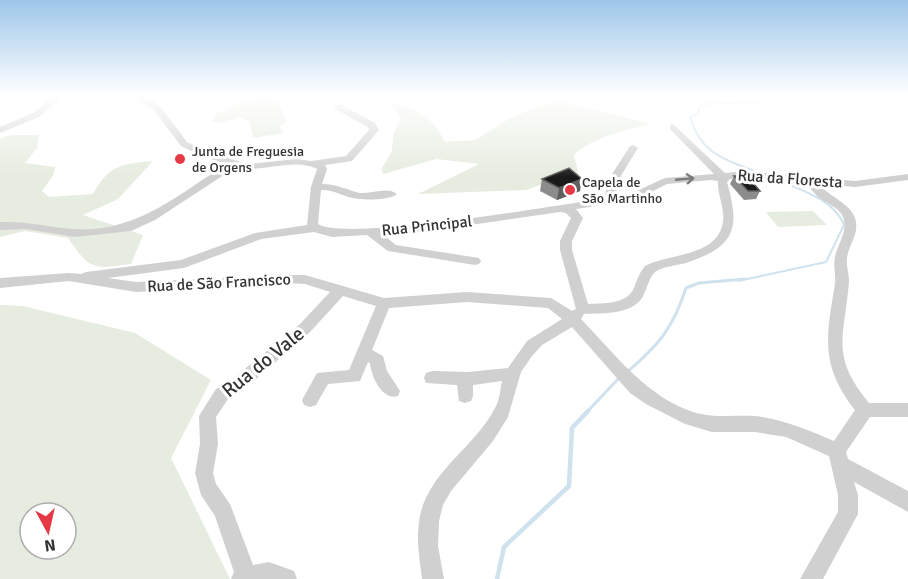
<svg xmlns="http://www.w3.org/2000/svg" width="908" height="579" viewBox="0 0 908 579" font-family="Signika,sans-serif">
	<rect width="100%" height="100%" fill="#fff"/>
	<g fill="#e6ecdf" fill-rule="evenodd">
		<polygon points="258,96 277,96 286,122 279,127 285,133 253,138 250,122 239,117 223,123 212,121 217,113"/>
		<path d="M556,100L651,124C627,129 591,138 574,155L579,177L557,179L526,190L418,194L479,164L436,159L383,174L382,168L392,151L393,136L401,118L389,101C418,111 430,113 445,142L475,140L512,117Z"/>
		<path d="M9,135H39L37,148L25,163L55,167L54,174L42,191L49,197L93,194C110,164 122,164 153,161L118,199L83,215L143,235L131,264C92,269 91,271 68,238L25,231L0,237V139Z"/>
		<polygon points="813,211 827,225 778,227 766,212"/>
		<path d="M0,305L23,306L135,333L211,380L171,458L230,579H0ZM30,513H66V549H30Z"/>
	</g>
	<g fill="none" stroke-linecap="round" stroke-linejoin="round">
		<g stroke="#cfe2ee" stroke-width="2">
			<path d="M763,174C729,161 701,156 690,117L699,113V107L703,104L758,102L767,99L766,96"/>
			<path d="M738,281L826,262L844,225C833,198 800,190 775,179"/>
		</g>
		<g stroke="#cfe2ee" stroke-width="3">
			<path d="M627,372C659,345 673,328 686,288L699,283L745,279"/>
			<polyline points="587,412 619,378"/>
		</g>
		<polyline stroke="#cfe2ee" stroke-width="4.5" points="497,579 504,547 569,486 572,428 588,411"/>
		<g fill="#d0d0d0" fill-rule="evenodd">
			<polygon points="54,96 63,96 39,117 0,133 0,127 33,113"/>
			<path d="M133,96H143L160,106L187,142L207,152L248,164L296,159L311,161L346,156L369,130L368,127L335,109V105H341L375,123L379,130L352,161L325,165L327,169L322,184C338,184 346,190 360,193C372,194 388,186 397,194C390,200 369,200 359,199C345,198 336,190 321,190L318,224C345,242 560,205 605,198L607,182L630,146L633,145L638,148L617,182L616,197L628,195L665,178L714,174L670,129V125L673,124L725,173L744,171L855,181L908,174V180L855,187L819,184C829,197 849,202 855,218C860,234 849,243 847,258C846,266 849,273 849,281C845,336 829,355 869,403H908V417H870L846,452L848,459L908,491V512L854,482L858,495V514L823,579H800L838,512V495L829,456L786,437L755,432H712L685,424L646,404L630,393L572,327L542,345L532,356L521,372L508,417L493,441L451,491L443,505L439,521L438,546L444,579H422C420,560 416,542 419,523C424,474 474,449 495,408C500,400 500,389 502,381L473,385V396L471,401L465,403L459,401L457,385L426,383L424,378L426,373L432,371L468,372L508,368L527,341L562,319L548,308L467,302L389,308L372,350L383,356L387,371L400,391L398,396C382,401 371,376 370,363L368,362L360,381L328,384L316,405L310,407L304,405L302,400L317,373L349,370L376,306L343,296L310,332L242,391L228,399L216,417L218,444L213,473L216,484L230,504L253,565L269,562L294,571L297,579H231L234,572L215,516L201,495L195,473L200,444L199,416L216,389L230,381L300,324L330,292L305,284L286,283L136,292L69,281L0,288V278L69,273L81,274L86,272L181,260L255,233L307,225L311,187L317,169C293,157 262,174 236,167L155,220L131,231L75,237L26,229L0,230V222C28,221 47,227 73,229C133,234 179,195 226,164L201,156L181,146L154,110ZM744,177L807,183C810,188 814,193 818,197C826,203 840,208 843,217C848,233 838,242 835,257C833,266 836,275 835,284C826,337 820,365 855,410L834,441C808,430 783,419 755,416C735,415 716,418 696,413C647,398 615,354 581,319L584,314C603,313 630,315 642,298C647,290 648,279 655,272C664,266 675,266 686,263C734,247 741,230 727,182L730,179ZM711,180L718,181C717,194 725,208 723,222C718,257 669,253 645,266C639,273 637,280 634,288C626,305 604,303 588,304L572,250V241L583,218L576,209L635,200L667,184ZM560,212L566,213L571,218L560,241V250L576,309L572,311L551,298L467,292L384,298L305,275H286L136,282L108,278L184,268L261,239L314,232L332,237L367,235L388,251L475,265L479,264L481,261L479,258L396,245L382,234L415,233Z"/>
		</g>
	</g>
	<g fill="#8c8c8c">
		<polygon points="734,176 760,191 756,199 744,200 730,184"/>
		<polygon points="542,179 580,191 557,200 540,191"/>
	</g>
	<polygon fill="#5f5f5f" points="582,179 580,191 557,200 559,188"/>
	<g fill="#1a1a1a" stroke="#5f5f5f" stroke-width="1.5">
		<polygon points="569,168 582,179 559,188 542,179"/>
		<polygon points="734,176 747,176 760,191 748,191"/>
	</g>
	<defs><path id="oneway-shaft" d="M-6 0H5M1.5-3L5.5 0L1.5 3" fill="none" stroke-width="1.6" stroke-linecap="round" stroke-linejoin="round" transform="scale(1.5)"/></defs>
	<use stroke="#7a7a7a" href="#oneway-shaft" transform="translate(685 179) rotate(-5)"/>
	<linearGradient id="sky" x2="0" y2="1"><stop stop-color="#9ec6ea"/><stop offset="0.54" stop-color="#fff"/><stop offset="1" stop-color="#fff" stop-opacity="0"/></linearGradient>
	<rect width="908" height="177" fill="url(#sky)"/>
	<g fill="#e63946" stroke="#fff" stroke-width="2">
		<circle cx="180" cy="159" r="6"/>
		<circle cx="570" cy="190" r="6"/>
	</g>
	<g text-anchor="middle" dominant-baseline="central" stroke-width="6" stroke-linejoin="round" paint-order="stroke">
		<g font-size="14" fill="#333" stroke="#fff" text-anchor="start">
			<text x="192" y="151">Junta de Freguesia<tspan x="192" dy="16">de Orgens</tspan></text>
			<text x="582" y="182">Capela de<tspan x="582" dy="16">São Martinho</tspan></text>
		</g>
		<g font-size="16" fill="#333" stroke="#fff">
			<text transform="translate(790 179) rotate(4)">Rua da Floresta</text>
			<text transform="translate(427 226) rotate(-6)">Rua Principal</text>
			<text transform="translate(219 283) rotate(-3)">Rua de São Francisco</text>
		</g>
		<g font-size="20" fill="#333" stroke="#fff">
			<text transform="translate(263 362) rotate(-39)">Rua do Vale</text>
		</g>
	</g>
	<g transform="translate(48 531) rotate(172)"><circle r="28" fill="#ffffff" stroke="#adadad" stroke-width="1.5"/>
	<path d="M0-4.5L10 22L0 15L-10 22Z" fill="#e63946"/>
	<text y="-9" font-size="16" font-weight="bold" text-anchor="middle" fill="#333333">N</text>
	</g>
</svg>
